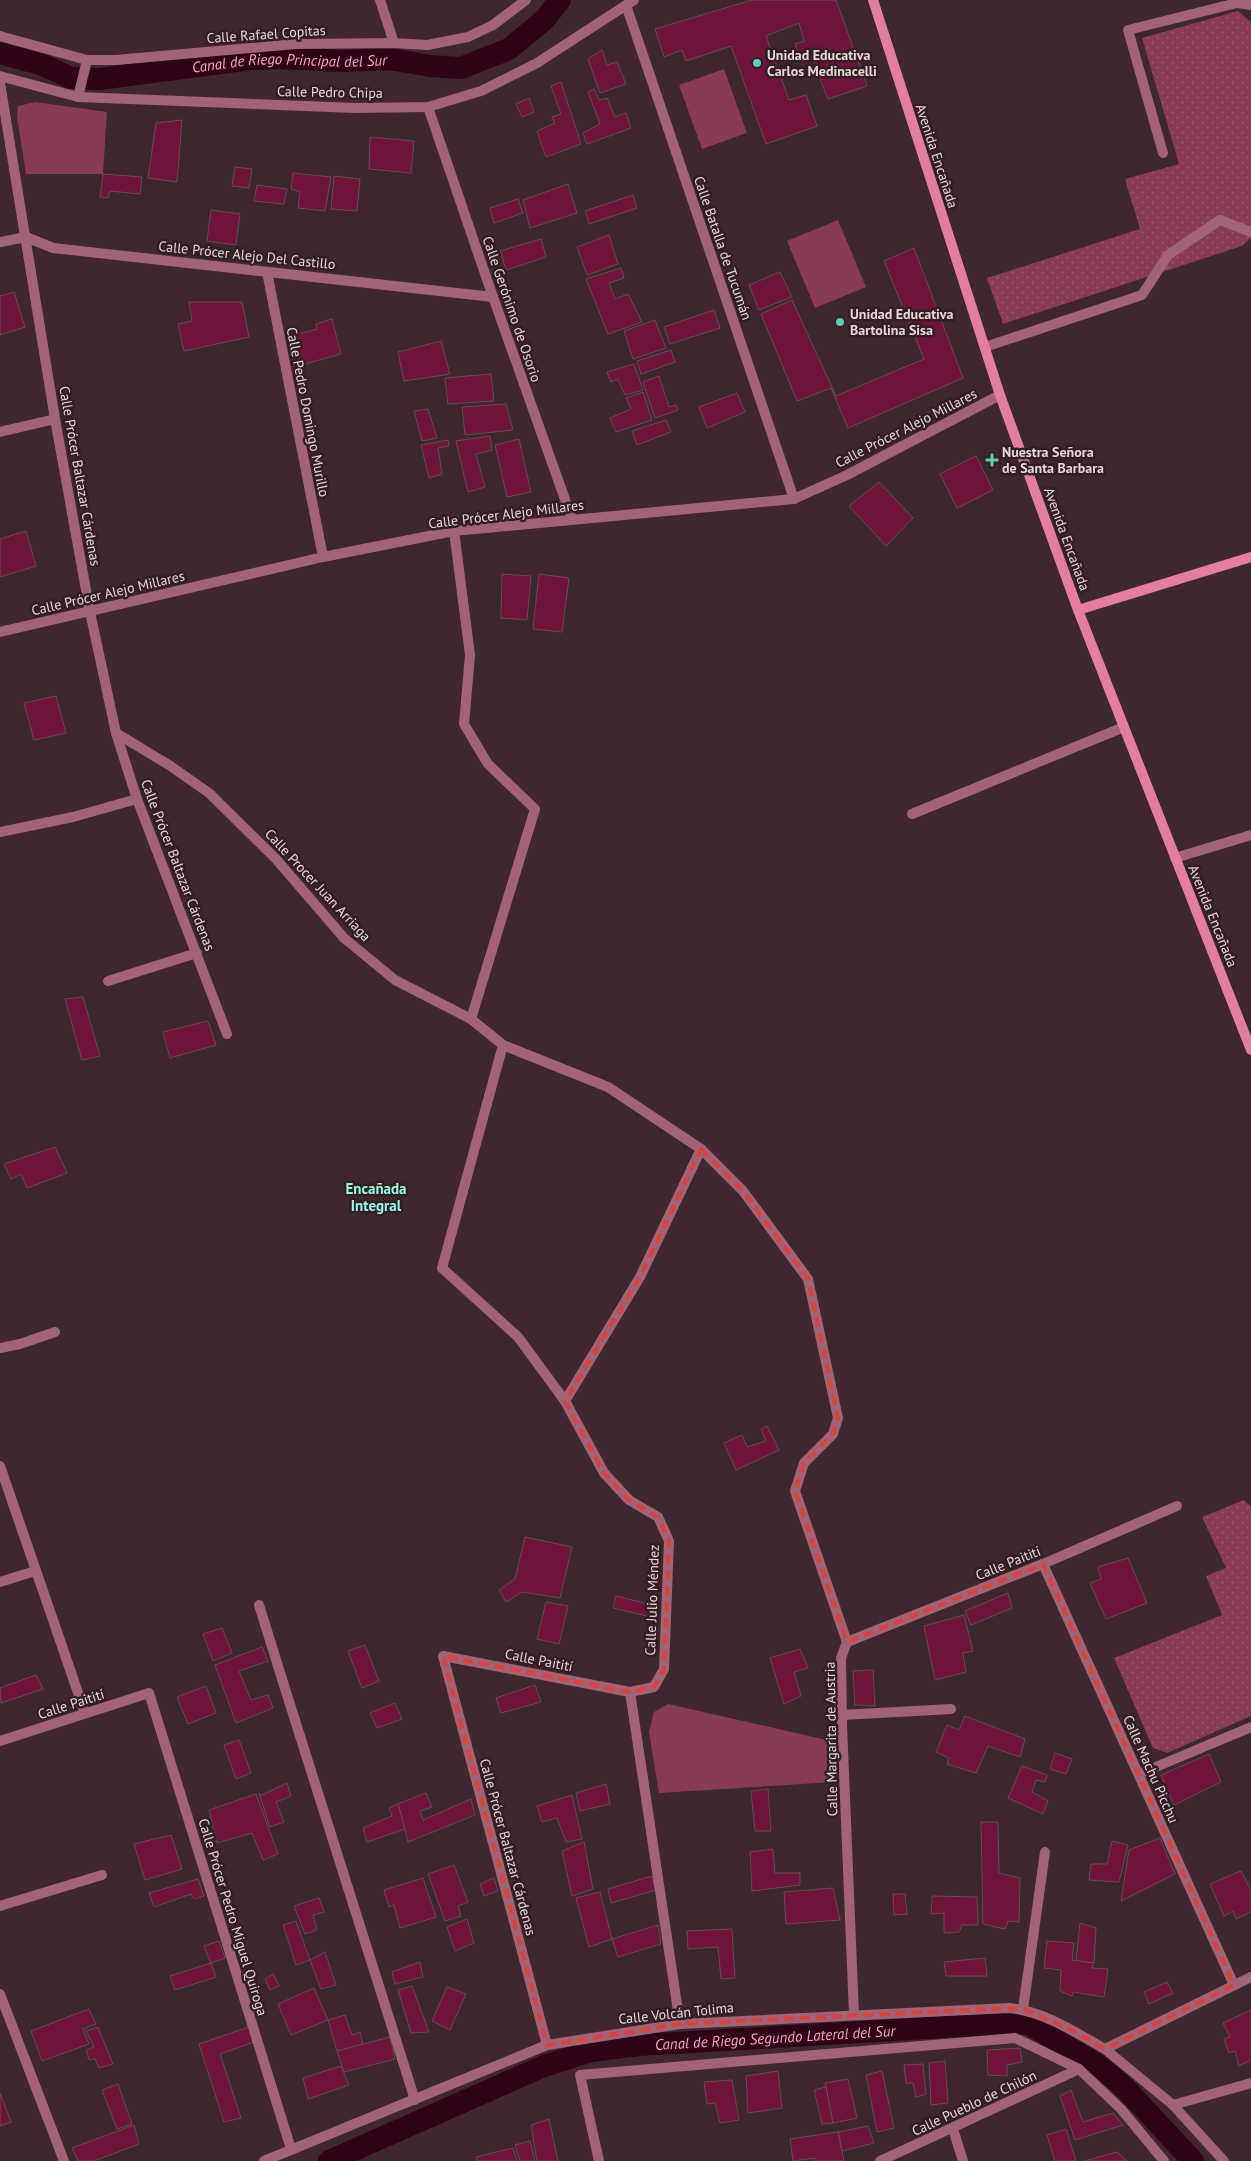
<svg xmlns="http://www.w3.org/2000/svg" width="1251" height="2161" viewBox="0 0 1251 2161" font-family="'PT Sans',sans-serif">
	<defs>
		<pattern id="park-dots" width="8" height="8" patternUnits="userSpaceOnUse" patternTransform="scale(1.25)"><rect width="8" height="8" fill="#893a56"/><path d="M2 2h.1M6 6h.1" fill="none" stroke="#9a566e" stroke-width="1.8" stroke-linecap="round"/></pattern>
	</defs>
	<rect width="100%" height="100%" fill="#3e272e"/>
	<g fill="#893a56">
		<polygon points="724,69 747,133 702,149 679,85"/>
		<polygon points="35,102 107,112 103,174 26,174 17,117 18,106"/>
		<polygon points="838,220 866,287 815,308 787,241"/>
		<polygon points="668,1704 831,1741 834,1782 659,1793 649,1732 654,1712"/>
	</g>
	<g fill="url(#park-dots)">
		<polygon points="1238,11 1251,22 1251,238 1242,246 1003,324 987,278 1140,229 1125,179 1179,164 1142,38"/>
		<polygon points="1244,1500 1251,1507 1251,1716 1167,1753 1153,1748 1114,1658 1222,1615 1206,1576 1226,1568 1202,1517"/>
	</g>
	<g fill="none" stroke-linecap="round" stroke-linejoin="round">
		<g stroke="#2f0215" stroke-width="22">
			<path id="s1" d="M0,53L43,65L71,78L99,79L251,59L277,58L345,61L390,59L430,66L461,68L509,49L544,20L560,0"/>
			<path id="s2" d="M329,2161L544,2066L591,2051L639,2045L1013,2023L1029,2024L1098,2065L1125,2088L1193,2161"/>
		</g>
	</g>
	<g fill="#6f143b" stroke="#654c53">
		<polygon points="752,0 836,0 867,86 828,99 810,53 800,58 795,44 804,41 799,23 766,36 789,100 806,95 817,126 766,144 731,46 686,61 682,50 664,57 655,29"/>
		<polygon points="602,50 607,65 617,62 626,84 600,93 588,59"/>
		<polygon points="561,82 581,144 546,157 537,131 555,123 552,117 561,114 551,86"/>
		<polygon points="594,89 599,100 607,98 615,117 626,113 631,128 587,144 583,133 600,124 588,92"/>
		<polygon points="529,98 534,112 522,117 516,104"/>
		<polygon points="182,120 177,182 148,178 156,123"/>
		<polygon points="370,137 414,141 411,173 369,169"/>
		<polygon points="235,167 252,169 249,188 232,186"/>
		<polygon points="293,173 331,177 325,211 298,208 300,192 291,189"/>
		<polygon points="103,174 142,177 140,194 110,191 108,198 100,197"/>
		<polygon points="334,176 360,179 357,211 331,209"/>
		<polygon points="568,184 577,213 530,228 523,200"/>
		<polygon points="257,185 287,189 284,204 254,201"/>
		<polygon points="633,195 637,208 589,224 585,211"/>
		<polygon points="518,199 523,213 494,223 490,208"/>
		<polygon points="211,210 240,214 236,245 207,241"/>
		<polygon points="609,235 618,264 587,275 577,247"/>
		<polygon points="541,239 546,257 506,270 500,251"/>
		<polygon points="914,248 963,378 848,428 831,388 797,401 761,314 792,300 836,396 924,359 884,261"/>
		<polygon points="621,268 624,278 609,283 615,299 628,294 642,322 608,334 586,279"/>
		<polygon points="780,272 792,297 759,310 749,285"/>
		<polygon points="14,292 25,327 0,335 0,296"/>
		<polygon points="189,302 242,302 249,337 184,351 178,324 192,321"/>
		<polygon points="714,310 720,328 670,344 664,327"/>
		<polygon points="332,319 341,354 301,365 295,335 317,329 316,324"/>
		<polygon points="655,320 666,348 633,359 624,331"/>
		<polygon points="441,341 450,374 404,381 398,352"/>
		<polygon points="671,350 675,362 641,374 637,361"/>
		<polygon points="634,364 643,390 625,395 618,379 611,382 607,372"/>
		<polygon points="491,374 494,401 448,404 445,378"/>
		<polygon points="659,376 669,407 676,405 678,410 655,418 643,382"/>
		<polygon points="643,392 652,420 616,432 610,418 631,409 626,398"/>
		<polygon points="737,393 745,412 707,428 699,407"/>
		<polygon points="506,404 513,430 465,435 462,407"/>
		<polygon points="428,409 437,438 422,441 414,411"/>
		<polygon points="666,420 671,432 637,445 632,431"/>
		<polygon points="490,436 492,450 476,454 485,487 468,492 456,441"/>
		<polygon points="519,439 531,492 507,497 495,445"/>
		<polygon points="448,440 449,446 438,448 442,474 429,478 421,445"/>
		<polygon points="976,456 993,490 957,508 940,474"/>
		<polygon points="879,482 913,518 886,546 849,506"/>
		<polygon points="26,531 36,566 0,577 0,539"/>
		<polygon points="502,574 531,576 527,620 501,618"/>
		<polygon points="539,574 569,578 562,632 533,629"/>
		<polygon points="56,696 66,733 34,740 24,703"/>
		<polygon points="83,997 100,1056 82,1060 65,999"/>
		<polygon points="208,1021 216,1045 170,1058 163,1032"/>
		<polygon points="55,1147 67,1173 27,1188 21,1174 11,1179 4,1164"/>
		<polygon points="767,1426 779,1450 736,1470 724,1443 742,1435 747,1447 766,1441 761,1429"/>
		<polygon points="525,1537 572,1547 560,1598 522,1592 506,1602 499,1590 515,1579"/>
		<polygon points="1128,1558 1147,1603 1106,1619 1090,1583 1101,1579 1098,1567"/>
		<polygon points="1008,1593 1012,1608 971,1625 965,1611"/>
		<polygon points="616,1596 657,1606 655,1618 613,1608"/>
		<polygon points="546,1602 568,1606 559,1644 537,1639"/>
		<polygon points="964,1615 973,1651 963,1653 966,1672 935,1680 924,1626"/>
		<polygon points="222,1628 232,1653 213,1661 203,1634"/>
		<polygon points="365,1645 379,1681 362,1688 348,1651"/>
		<polygon points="262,1647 268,1661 239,1671 251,1700 268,1695 273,1708 236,1723 215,1665"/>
		<polygon points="800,1649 808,1668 794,1672 801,1696 784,1704 770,1658"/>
		<polygon points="873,1670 875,1706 855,1705 853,1671"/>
		<polygon points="36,1675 43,1689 1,1703 0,1688"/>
		<polygon points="535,1685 541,1702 501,1713 496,1698"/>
		<polygon points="206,1686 216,1713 188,1724 177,1697"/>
		<polygon points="395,1703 402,1719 377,1728 370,1713"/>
		<polygon points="965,1716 1025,1739 1020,1757 988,1746 976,1773 947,1764 949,1758 936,1752 947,1725 959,1730"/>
		<polygon points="239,1740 251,1773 236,1779 224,1745"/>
		<polygon points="1055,1753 1072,1759 1066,1774 1050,1769"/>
		<polygon points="1209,1754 1221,1782 1174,1805 1161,1775"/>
		<polygon points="1022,1766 1047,1775 1045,1782 1036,1780 1032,1792 1048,1801 1043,1814 1008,1798"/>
		<polygon points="287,1783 291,1796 276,1802 284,1822 270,1827 259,1793 262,1795"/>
		<polygon points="606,1784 610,1804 580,1811 576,1793"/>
		<polygon points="768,1789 771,1831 755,1831 751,1791"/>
		<polygon points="426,1793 432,1807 420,1811 423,1820 471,1799 475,1815 408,1842 398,1804"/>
		<polygon points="256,1794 278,1854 263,1860 252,1833 217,1843 209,1810"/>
		<polygon points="572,1795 582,1839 566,1842 557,1818 542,1822 537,1806"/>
		<polygon points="398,1804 405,1829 367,1842 363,1828 392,1816 389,1808"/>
		<polygon points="981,1822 998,1822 999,1873 1020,1878 1019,1922 1008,1921 1005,1929 983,1924"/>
		<polygon points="171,1835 182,1869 145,1880 134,1844"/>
		<polygon points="1160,1838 1175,1874 1121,1901 1129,1850"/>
		<polygon points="1112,1841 1128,1845 1119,1882 1089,1880 1091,1864 1107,1864"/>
		<polygon points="584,1842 593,1889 572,1896 562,1851"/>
		<polygon points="773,1849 775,1873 800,1873 800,1885 752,1891 750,1852"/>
		<polygon points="454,1865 468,1902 458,1906 461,1916 445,1921 428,1874"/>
		<polygon points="1241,1871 1251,1890 1251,1912 1236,1919 1233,1911 1224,1916 1210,1884"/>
		<polygon points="652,1876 656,1890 611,1903 608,1889"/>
		<polygon points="423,1878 436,1917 400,1928 394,1905 389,1907 384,1890"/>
		<polygon points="494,1878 498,1891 484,1896 480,1884"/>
		<polygon points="198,1879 204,1896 194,1899 191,1894 154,1907 149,1893"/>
		<polygon points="833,1888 840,1920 786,1924 784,1892"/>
		<polygon points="600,1892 612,1939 589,1947 576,1898"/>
		<polygon points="893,1894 905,1894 907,1914 894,1915"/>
		<polygon points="932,1896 977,1897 978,1925 962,1925 959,1932 944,1933 944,1913 931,1914"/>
		<polygon points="319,1898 324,1912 313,1915 317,1930 305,1934 294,1906"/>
		<polygon points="467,1919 474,1943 455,1951 447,1927"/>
		<polygon points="296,1921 310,1960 296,1965 283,1925"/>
		<polygon points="1080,1923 1096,1928 1094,1963 1076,1961"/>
		<polygon points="658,1925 661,1944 618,1957 612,1939"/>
		<polygon points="732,1929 735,1978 721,1979 718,1947 688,1949 687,1931"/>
		<polygon points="219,1941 225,1958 211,1963 204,1946"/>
		<polygon points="1047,1941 1074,1943 1072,1960 1094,1963 1092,1968 1108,1969 1104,1997 1073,1992 1072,1996 1060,1991 1061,1970 1044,1968"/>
		<polygon points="325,1952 336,1985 321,1989 310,1960"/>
		<polygon points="985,1958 987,1976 946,1976 944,1962"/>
		<polygon points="420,1962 423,1977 395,1984 392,1972"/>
		<polygon points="211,1963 216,1977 175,1990 170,1976"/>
		<polygon points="273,1974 279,1986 270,1990 265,1979"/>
		<polygon points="1167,1982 1173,1993 1149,2004 1144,1992"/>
		<polygon points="412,1986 429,2032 411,2033 398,1990"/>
		<polygon points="447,1987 466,1994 450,2030 432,2021"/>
		<polygon points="314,1988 328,2020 291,2035 278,2004"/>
		<polygon points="89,2009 96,2024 83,2029 89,2044 42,2061 31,2031"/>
		<polygon points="1251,2010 1251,2060 1239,2066 1235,2051 1229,2053 1224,2039 1230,2037 1223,2023"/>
		<polygon points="345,2015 352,2035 360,2032 363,2045 337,2051 328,2020"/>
		<polygon points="98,2027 113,2064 99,2068 95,2059 89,2060 86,2050 94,2047 86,2031"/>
		<polygon points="249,2027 254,2042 220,2054 241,2118 224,2122 199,2044"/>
		<polygon points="390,2037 395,2059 344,2072 337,2051"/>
		<polygon points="1020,2048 1022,2062 1007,2065 1007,2076 988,2075 987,2050"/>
		<polygon points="945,2061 948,2103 931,2105 929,2063"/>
		<polygon points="923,2064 926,2094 916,2097 913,2083 906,2083 904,2065"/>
		<polygon points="341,2066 349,2085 308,2099 303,2078"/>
		<polygon points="778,2071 782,2108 748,2113 746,2076"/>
		<polygon points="882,2071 894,2128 877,2132 866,2075"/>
		<polygon points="848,2079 857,2118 833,2123 825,2083"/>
		<polygon points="732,2080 739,2120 720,2123 715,2103 707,2104 704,2082"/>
		<polygon points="118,2084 132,2124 117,2129 102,2090"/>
		<polygon points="826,2087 833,2123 822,2124 814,2090"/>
		<polygon points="1071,2090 1083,2122 1113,2113 1123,2125 1075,2140 1060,2096"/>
		<polygon points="0,2093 11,2122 0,2126"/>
		<polygon points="549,2119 558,2161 537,2161 531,2125"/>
		<polygon points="134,2125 139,2144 94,2161 78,2161 72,2148"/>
		<polygon points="868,2126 874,2143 842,2151 838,2132"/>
		<polygon points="1066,2129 1076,2161 1055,2161 1047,2135"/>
		<polygon points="838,2132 844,2161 815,2161 815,2158 793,2161 790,2139"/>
		<polygon points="530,2141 535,2161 520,2161 515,2145"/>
		<polygon points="513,2148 517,2161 477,2161 476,2157"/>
		<polygon points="1117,2152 1127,2161 1084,2161"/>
	</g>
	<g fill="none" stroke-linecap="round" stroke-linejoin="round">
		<g stroke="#a26376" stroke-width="10">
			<polyline points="1163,153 1128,30 1237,3 1251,5"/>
			<polyline points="470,655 464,724 488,764 535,809 471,1019"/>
			<polyline points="108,981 197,953"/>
			<polyline points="442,1268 518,1337 565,1401"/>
			<polyline points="0,1348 20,1344 55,1332"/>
			<polyline points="0,1466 85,1713"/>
			<polyline points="259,1605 282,1679"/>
			<polyline points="842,1715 951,1709"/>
			<polyline points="0,1906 102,1875"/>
		</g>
		<g stroke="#a26376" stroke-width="10">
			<polyline points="380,0 394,43"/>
			<polyline points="626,5 794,499"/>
			<polyline points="0,36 87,60 116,60 296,44 394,43 427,45 468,37 493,25 526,0"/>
			<polyline points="0,76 78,97 355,108 428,107 481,91 537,63 634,0"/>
			<polyline points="0,83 55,419 90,612 116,733 137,799 227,1034"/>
			<polyline points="78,97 87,60"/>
			<polyline points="428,107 493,297 572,519"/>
			<polyline points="0,242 26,237 53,248 493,297"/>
			<polyline points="267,272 323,557"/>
			<polyline points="985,347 1142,295 1168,255 1220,220 1251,232"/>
			<polyline points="0,432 55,419"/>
			<polyline points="454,531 470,655"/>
			<polyline points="0,632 323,557 454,531 794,499 847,475 1000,395"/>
			<polyline points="116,733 169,765 209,793 276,859 344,938 395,980 471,1019 503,1045 608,1087 701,1149 743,1191 808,1279 838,1418 833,1434 804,1463 795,1491 847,1642 841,1658 842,1725 854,2015"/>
			<polyline points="912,814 1124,727"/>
			<polyline points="0,832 73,817 137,799"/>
			<polyline points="1175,858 1251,835"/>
			<polyline points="442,1268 503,1045"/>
			<polyline points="1043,1564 1234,1985"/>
			<polyline points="0,1582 35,1571"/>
			<polyline points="847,1642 1043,1564 1177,1506"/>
			<polyline points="282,1679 415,2100"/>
			<polyline points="0,1741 149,1693 291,2149"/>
			<polyline points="1139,1774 1251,1727"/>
			<polyline points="0,1994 64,2161"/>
			<polyline points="1023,2009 1045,1852"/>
			<polyline points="680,2024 630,1692 654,1687 664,1669 669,1541 658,1517 629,1500 604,1473 565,1401 640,1277 701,1149"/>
			<polyline points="547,2045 443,1656 630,1692"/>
			<polyline points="1105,2049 1173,2105 1224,2161"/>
			<polyline points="1173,2105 1251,2083"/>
			<polyline points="953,2129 963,2161"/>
			<polyline points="599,2161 580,2075 1015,2038 1079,2069 1121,2109 1164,2161"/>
			<polyline points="880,2161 1079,2069"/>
		</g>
		<path stroke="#a26376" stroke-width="10" d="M264,2161L547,2045L680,2024L1009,2008C1043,2011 1075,2032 1105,2049L1251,1977"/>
		<g stroke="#e37e9f" stroke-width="10">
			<polyline points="873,0 1000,395 1078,610 1251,1050"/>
			<polyline points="1078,610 1251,557"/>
		</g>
	</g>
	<path fill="none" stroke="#d84243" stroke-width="4" stroke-dasharray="10 6" stroke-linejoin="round" d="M701,1149L743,1191L808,1279L838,1418L833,1434L804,1463L795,1491L847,1642L1043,1564L1234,1985L1105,2049L1066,2027L1023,2009L1009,2008L680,2024L547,2045L443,1656L630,1692L654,1687L664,1669L669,1541L658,1517L629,1500L604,1473L565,1401L640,1277Z"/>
	<g fill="#5cceba" stroke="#331e24" stroke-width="2">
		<circle cx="757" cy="63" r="5"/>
		<circle cx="840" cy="322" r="5"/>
		<path d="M989.5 452.5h5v5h5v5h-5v5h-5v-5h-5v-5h5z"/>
	</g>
	<g text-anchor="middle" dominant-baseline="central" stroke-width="5" stroke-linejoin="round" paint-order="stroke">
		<g font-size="14" fill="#e6d7db" stroke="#331e24">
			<text transform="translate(266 34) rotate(-4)">Calle Rafael Copitas</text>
			<text transform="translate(330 92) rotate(1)">Calle Pedro Chipa</text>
			<text transform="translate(937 156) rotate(72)">Avenida Encañada</text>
			<text transform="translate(723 248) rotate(71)">Calle Batalla de Tucumán</text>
			<text transform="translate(247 255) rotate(6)">Calle Prócer Alejo Del Castillo</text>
			<text transform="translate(512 309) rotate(71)">Calle Gerónimo de Osorio</text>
			<text transform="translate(308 412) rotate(79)">Calle Pedro Domingo Murillo</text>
			<text transform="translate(906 428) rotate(-27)">Calle Prócer Alejo Millares</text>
			<text transform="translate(80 476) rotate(80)">Calle Prócer Baltazar Cárdenas</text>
			<text transform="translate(506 514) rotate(-7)">Calle Prócer Alejo Millares</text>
			<text transform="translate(1067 539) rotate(70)">Avenida Encañada</text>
			<text transform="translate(108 593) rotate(-13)">Calle Prócer Alejo Millares</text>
			<text transform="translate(178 865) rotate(69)">Calle Prócer Baltazar Cárdenas</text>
			<text transform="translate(318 885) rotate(47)">Calle Procer Juan Arriaga</text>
			<text transform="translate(1213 916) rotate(68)">Avenida Encañada</text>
			<text transform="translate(1008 1563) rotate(-22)">Calle Paitití</text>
			<text transform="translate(652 1600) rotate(-88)">Calle Julio Méndez</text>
			<text transform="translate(539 1660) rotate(11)">Calle Paitití</text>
			<text transform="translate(71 1704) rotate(-18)">Calle Paitití</text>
			<text transform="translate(831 1739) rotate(-91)">Calle Margarita de Austria</text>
			<text transform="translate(1151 1769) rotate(66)">Calle Machu Picchu</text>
			<text transform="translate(508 1847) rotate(75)">Calle Prócer Baltazar Cárdenas</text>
			<text transform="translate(233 1917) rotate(73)">Calle Prócer Pedro Miguel Quiroga</text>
			<text transform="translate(676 2013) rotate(-6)">Calle Volcán Tolima</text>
			<text transform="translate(974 2103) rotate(-25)">Calle Pueblo de Chilón</text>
		</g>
		<g font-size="14" font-weight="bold" fill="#e6d7db" stroke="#331e24" text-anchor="start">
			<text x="767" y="55">Unidad Educativa<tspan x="767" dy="16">Carlos Medinacelli</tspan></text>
			<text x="850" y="314">Unidad Educativa<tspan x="850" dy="16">Bartolina Sisa</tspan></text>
			<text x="1002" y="452">Nuestra Señora<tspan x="1002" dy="16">de Santa Barbara</tspan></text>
		</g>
		<g font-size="15" font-style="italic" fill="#f6a8bf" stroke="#331e24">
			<text stroke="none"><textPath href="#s1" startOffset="295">Canal de Riego Principal del Sur</textPath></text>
			<text stroke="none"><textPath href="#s2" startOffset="469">Canal de Riego Segundo Lateral del Sur</textPath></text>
		</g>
		<g font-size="15" font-weight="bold" fill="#93f9e6" stroke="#331e24">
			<text x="376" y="1188">Encañada<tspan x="376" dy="17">Integral</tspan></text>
		</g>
	</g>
</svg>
